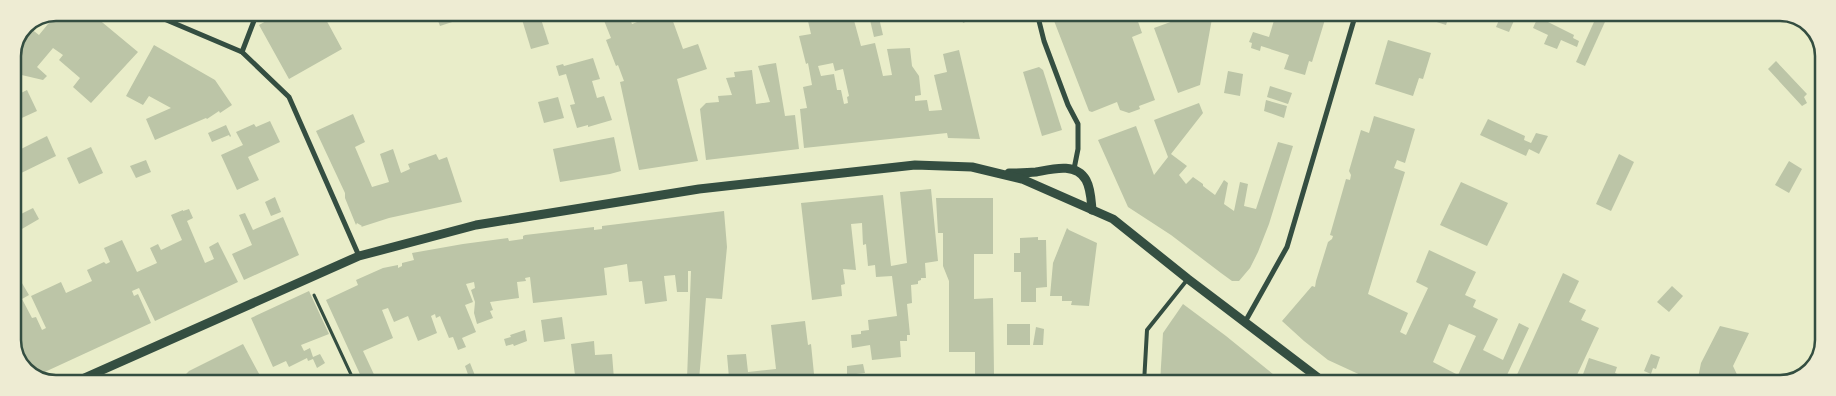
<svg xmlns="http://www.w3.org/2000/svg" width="1836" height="396" viewBox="0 0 1836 396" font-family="'Source Sans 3',sans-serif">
	<rect width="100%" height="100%" fill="#e9edc9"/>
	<g fill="#bcc5a7" fill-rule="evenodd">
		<polygon points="57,13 91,13 138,52 91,103 73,87 80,78 59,60 63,55 53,48 37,67 47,76 43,80 13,73 13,56 26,25 39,35"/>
		<polygon points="204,13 226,13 205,18"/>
		<polygon points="276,13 326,13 323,14 342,49 289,79 259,25 275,16"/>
		<polygon points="435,13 480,13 440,26"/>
		<polygon points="520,13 539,13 549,44 531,49"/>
		<polygon points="601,13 628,13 632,24 660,13 670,13 683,49 698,44 707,69 677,79 698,161 639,170 620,82 624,81 618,65 616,66 606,40 611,38"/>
		<path d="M812,13H852L861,46L875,43L883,76L892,75L887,49L910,48L912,66L919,76L921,95L915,96V101L927,100L929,111L942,110L934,75L947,72L943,54L959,50L980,139L948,138L947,133L804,148L800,109L807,108L803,87L812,85L808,63L806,64L799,36L811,34L808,21L813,19ZM833,63L835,71L843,69L849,96L847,97L848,103L844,104L841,90H837L834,74L821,76L818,66Z"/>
		<polygon points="956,13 988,13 963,23 962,19 959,20"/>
		<polygon points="1051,13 1135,13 1142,33 1132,37 1155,100 1139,106 1140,109 1129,113 1120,110 1117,102 1092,112 1089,111"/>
		<polygon points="1186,13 1213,13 1200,85 1178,93 1154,28 1187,16"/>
		<polygon points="1236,13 1246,13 1245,18 1235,16"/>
		<polygon points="1264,13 1327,13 1312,62 1309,61 1305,75 1284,69 1289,55 1261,46 1260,51 1251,48 1252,43 1249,42 1253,32 1269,37 1275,17"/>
		<polygon points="1408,13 1450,13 1446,25"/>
		<polygon points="1502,13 1508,13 1516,16 1509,32 1496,27"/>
		<polygon points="1598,13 1609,13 1585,66 1576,62"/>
		<polygon points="1538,17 1574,35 1573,38 1579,41 1577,47 1561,40 1557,49 1544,44 1548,35 1533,28"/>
		<polygon points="879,18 883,35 874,37 870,20"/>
		<polygon points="1388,40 1431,53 1423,79 1419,78 1413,96 1375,84"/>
		<polygon points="154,45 215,80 232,105 220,113 219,111 207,119 206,118 155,140 146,119 171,108 149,96 143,105 126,96"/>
		<polygon points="593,58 600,79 592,81 597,98 604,96 612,120 588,127 588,125 577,128 570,105 575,104 566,74 559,76 556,66 563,64 564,66"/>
		<polygon points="1776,61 1807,94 1804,97 1807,103 1802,106 1768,69"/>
		<polygon points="776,63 785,116 795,115 799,149 706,160 700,109 706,103 719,102 718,96 732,95 726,78 735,77 734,72 752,70 756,104 770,102 758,66"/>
		<polygon points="1039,67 1043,70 1062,130 1042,136 1023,72"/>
		<polygon points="1228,71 1243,74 1240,96 1224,93"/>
		<polygon points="16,81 20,90 13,94 13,83"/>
		<polygon points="1270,86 1292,93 1288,104 1267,97"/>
		<polygon points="27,90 37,111 13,122 13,97"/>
		<polygon points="558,97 564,118 544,123 538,102"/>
		<polygon points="1266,100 1287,106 1284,118 1264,111"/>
		<polygon points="1199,103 1203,113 1171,154 1187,166 1179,175 1186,184 1193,177 1203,184 1203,186 1215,195 1224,180 1228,183 1224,204 1234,211 1240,182 1248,184 1244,206 1256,209 1278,142 1293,146 1269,224 1258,252 1250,268 1239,281 1232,281 1221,273 1171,235 1128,207 1098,140 1136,126 1154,175 1168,157 1154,120"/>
		<polygon points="353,114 365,142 355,147 372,187 389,182 380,154 393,149 401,173 410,169 408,164 436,154 439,160 447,157 462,202 389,218 361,227 362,226 357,223 356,225 345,198 345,193 316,131"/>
		<path d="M1374,116L1415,129L1405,163L1397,160L1394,168L1405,172L1368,294L1408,313L1400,332L1406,335L1428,288L1416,282L1429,250L1476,272L1465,295L1476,300L1473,307L1498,319L1483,350L1503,360L1519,323L1529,328L1507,375L1515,379L1563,273L1579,281L1569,302L1586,310L1581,320L1599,328L1577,375L1582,377L1589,358L1617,367L1615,373L1620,375L1607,383H1378L1328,360L1304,341L1282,321L1312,286L1315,287L1316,281L1328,242L1332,239L1333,236L1330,235L1346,179L1350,180L1351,175L1349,171L1361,130L1369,133ZM1449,324L1476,336L1458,375L1433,362Z"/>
		<polygon points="1488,119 1525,136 1524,140 1531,143 1536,133 1548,136 1539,154 1529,149 1526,156 1480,135"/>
		<polygon points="270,121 280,142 248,157 259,180 237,190 221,155 243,145 236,132 254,124 256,127"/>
		<polygon points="226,125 231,136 230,137 229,135 212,142 208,133"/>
		<polygon points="47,136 56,156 13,177 13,153"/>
		<polygon points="614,137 621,171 610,174 560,182 553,149"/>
		<polygon points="91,147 103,173 79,184 67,158"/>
		<polygon points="1619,154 1634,162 1611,211 1596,204"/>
		<polygon points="146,160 151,172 136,178 130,166"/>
		<polygon points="1789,161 1802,169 1789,193 1775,185"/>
		<polygon points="1461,182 1508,203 1487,246 1440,225"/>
		<polygon points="931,189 938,261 925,263 926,278 921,278 921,280 918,281 918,284 911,285 912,303 907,304 910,335 907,335 907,341 900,341 901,357 872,360 870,345 852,348 851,335 861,334 861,331 869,330 868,320 897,316 892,276 876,277 875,265 868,266 866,244 863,245 862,223 851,224 856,270 843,269 845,284 841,285 842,296 812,300 801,203 883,195 891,266 907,263 900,192"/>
		<polygon points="275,197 281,212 271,216 265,202"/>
		<polygon points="936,198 993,198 993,254 974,254 974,299 993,298 994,374 975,374 975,352 949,352 949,281 943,266 943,233 938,233"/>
		<polygon points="33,208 39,219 15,233 13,230 13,218"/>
		<polygon points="189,209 193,218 187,221 205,263 214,259 209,247 218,242 238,282 155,321 139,288 132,291 134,296 138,294 151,323 36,376 25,370 13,345 13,282 19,278 29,295 22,299 32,318 36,317 42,330 46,328 31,296 61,282 66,293 92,281 87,270 104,262 106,264 110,262 104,248 122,240 137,272 157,263 150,248 158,244 161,250 182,240 171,215 183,210 183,211"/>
		<polygon points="724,211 727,247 722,299 706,298 699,380 687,379 691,271 688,271 688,292 677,292 675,275 664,276 667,301 645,304 642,281 629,282 627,264 604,268 607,295 533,303 530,277 525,278 526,281 517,282 519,298 490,302 493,310 490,311 493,318 477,324 474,313 475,302 471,290 475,288 474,282 466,284 473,302 465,305 476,332 462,338 466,347 458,350 453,337 449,338 440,316 436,318 435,314 431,316 437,333 418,341 408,316 394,322 388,308 382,310 393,338 363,351 378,383 364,383 326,300 358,285 356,280 383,268 398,265 398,268 402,266 402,263 414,260 412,253 463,244 508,238 509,241 523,239 523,236 525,235 594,227 594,230 602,229 602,226"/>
		<polygon points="245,213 253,230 283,217 299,255 244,280 232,254 252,245 239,215"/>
		<polygon points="1067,228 1069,230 1097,243 1089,306 1071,305 1072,301 1062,301 1062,296 1050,296 1053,263"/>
		<polygon points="1038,237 1038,240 1046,240 1047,287 1036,288 1036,302 1021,302 1021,272 1014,272 1014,253 1020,253 1020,238"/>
		<polygon points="1672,286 1683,296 1669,312 1657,302"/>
		<polygon points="309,291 329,334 301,345 304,351 310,348 313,357 320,354 325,363 317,368 313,359 308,361 307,358 289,367 286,361 273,367 251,318"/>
		<polygon points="1183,304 1226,336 1284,383 1160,383 1163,333"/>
		<polygon points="562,317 565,339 544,342 541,320"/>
		<polygon points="805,321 808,345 811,344 814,374 811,374 811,379 815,378 816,383 726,383 726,379 729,378 727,355 746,354 748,372 776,369 771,325"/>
		<rect x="1007" y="324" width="23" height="21"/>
		<polygon points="1720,326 1749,333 1733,366 1741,383 1697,383 1701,363"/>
		<polygon points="1036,327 1044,329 1043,345 1033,345"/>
		<polygon points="525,330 527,341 514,346 513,344 506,346 504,339 511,337 510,335"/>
		<polygon points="594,341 595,355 612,354 614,379 599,381 599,383 576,383 571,344"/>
		<polygon points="243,344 264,383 260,383 257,375 243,383 181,383 184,376 189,371"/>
		<polygon points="1651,354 1660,357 1656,369 1653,368 1651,374 1644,371"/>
		<polygon points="470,363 478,383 468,383 467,381 470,380 465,366"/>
		<polygon points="863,364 865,373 847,375 847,366"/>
		<polygon points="1637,377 1653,381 1652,383 1635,383"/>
		<polygon points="1058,378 1073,378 1072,383 1058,383"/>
	</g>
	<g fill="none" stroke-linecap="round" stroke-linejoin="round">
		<polyline stroke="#344e41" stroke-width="3" points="314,295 355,383"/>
		<polyline stroke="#344e41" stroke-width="4" points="1144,383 1147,330 1187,280"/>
		<g stroke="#344e41" stroke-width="5">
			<polyline points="150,13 242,52 289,97 359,256"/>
			<polyline points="1037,13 1044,41 1068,105 1078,124 1078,149 1074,169"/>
			<polyline points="242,52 257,13"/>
			<polyline points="1245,322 1287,247 1356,13"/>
		</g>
		<g stroke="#344e41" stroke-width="9">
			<path d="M1009,173C1018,173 1027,173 1036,172C1052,169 1076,162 1086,180C1091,189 1091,200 1092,210"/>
			<polyline points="73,383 359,256 476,225 699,189 915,165 972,167 1022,179 1113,219 1188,279 1325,383"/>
		</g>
	</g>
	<path d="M0 0H1836V396H0ZM56 21H1780A35 35 0 0 1 1815 56V340A35 35 0 0 1 1780 375H56A35 35 0 0 1 21 340V56A35 35 0 0 1 56 21Z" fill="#eeecd3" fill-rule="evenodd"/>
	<path fill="none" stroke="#344e41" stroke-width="2.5" d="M56 21H1780A35 35 0 0 1 1815 56V340A35 35 0 0 1 1780 375H56A35 35 0 0 1 21 340V56A35 35 0 0 1 56 21Z"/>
</svg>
